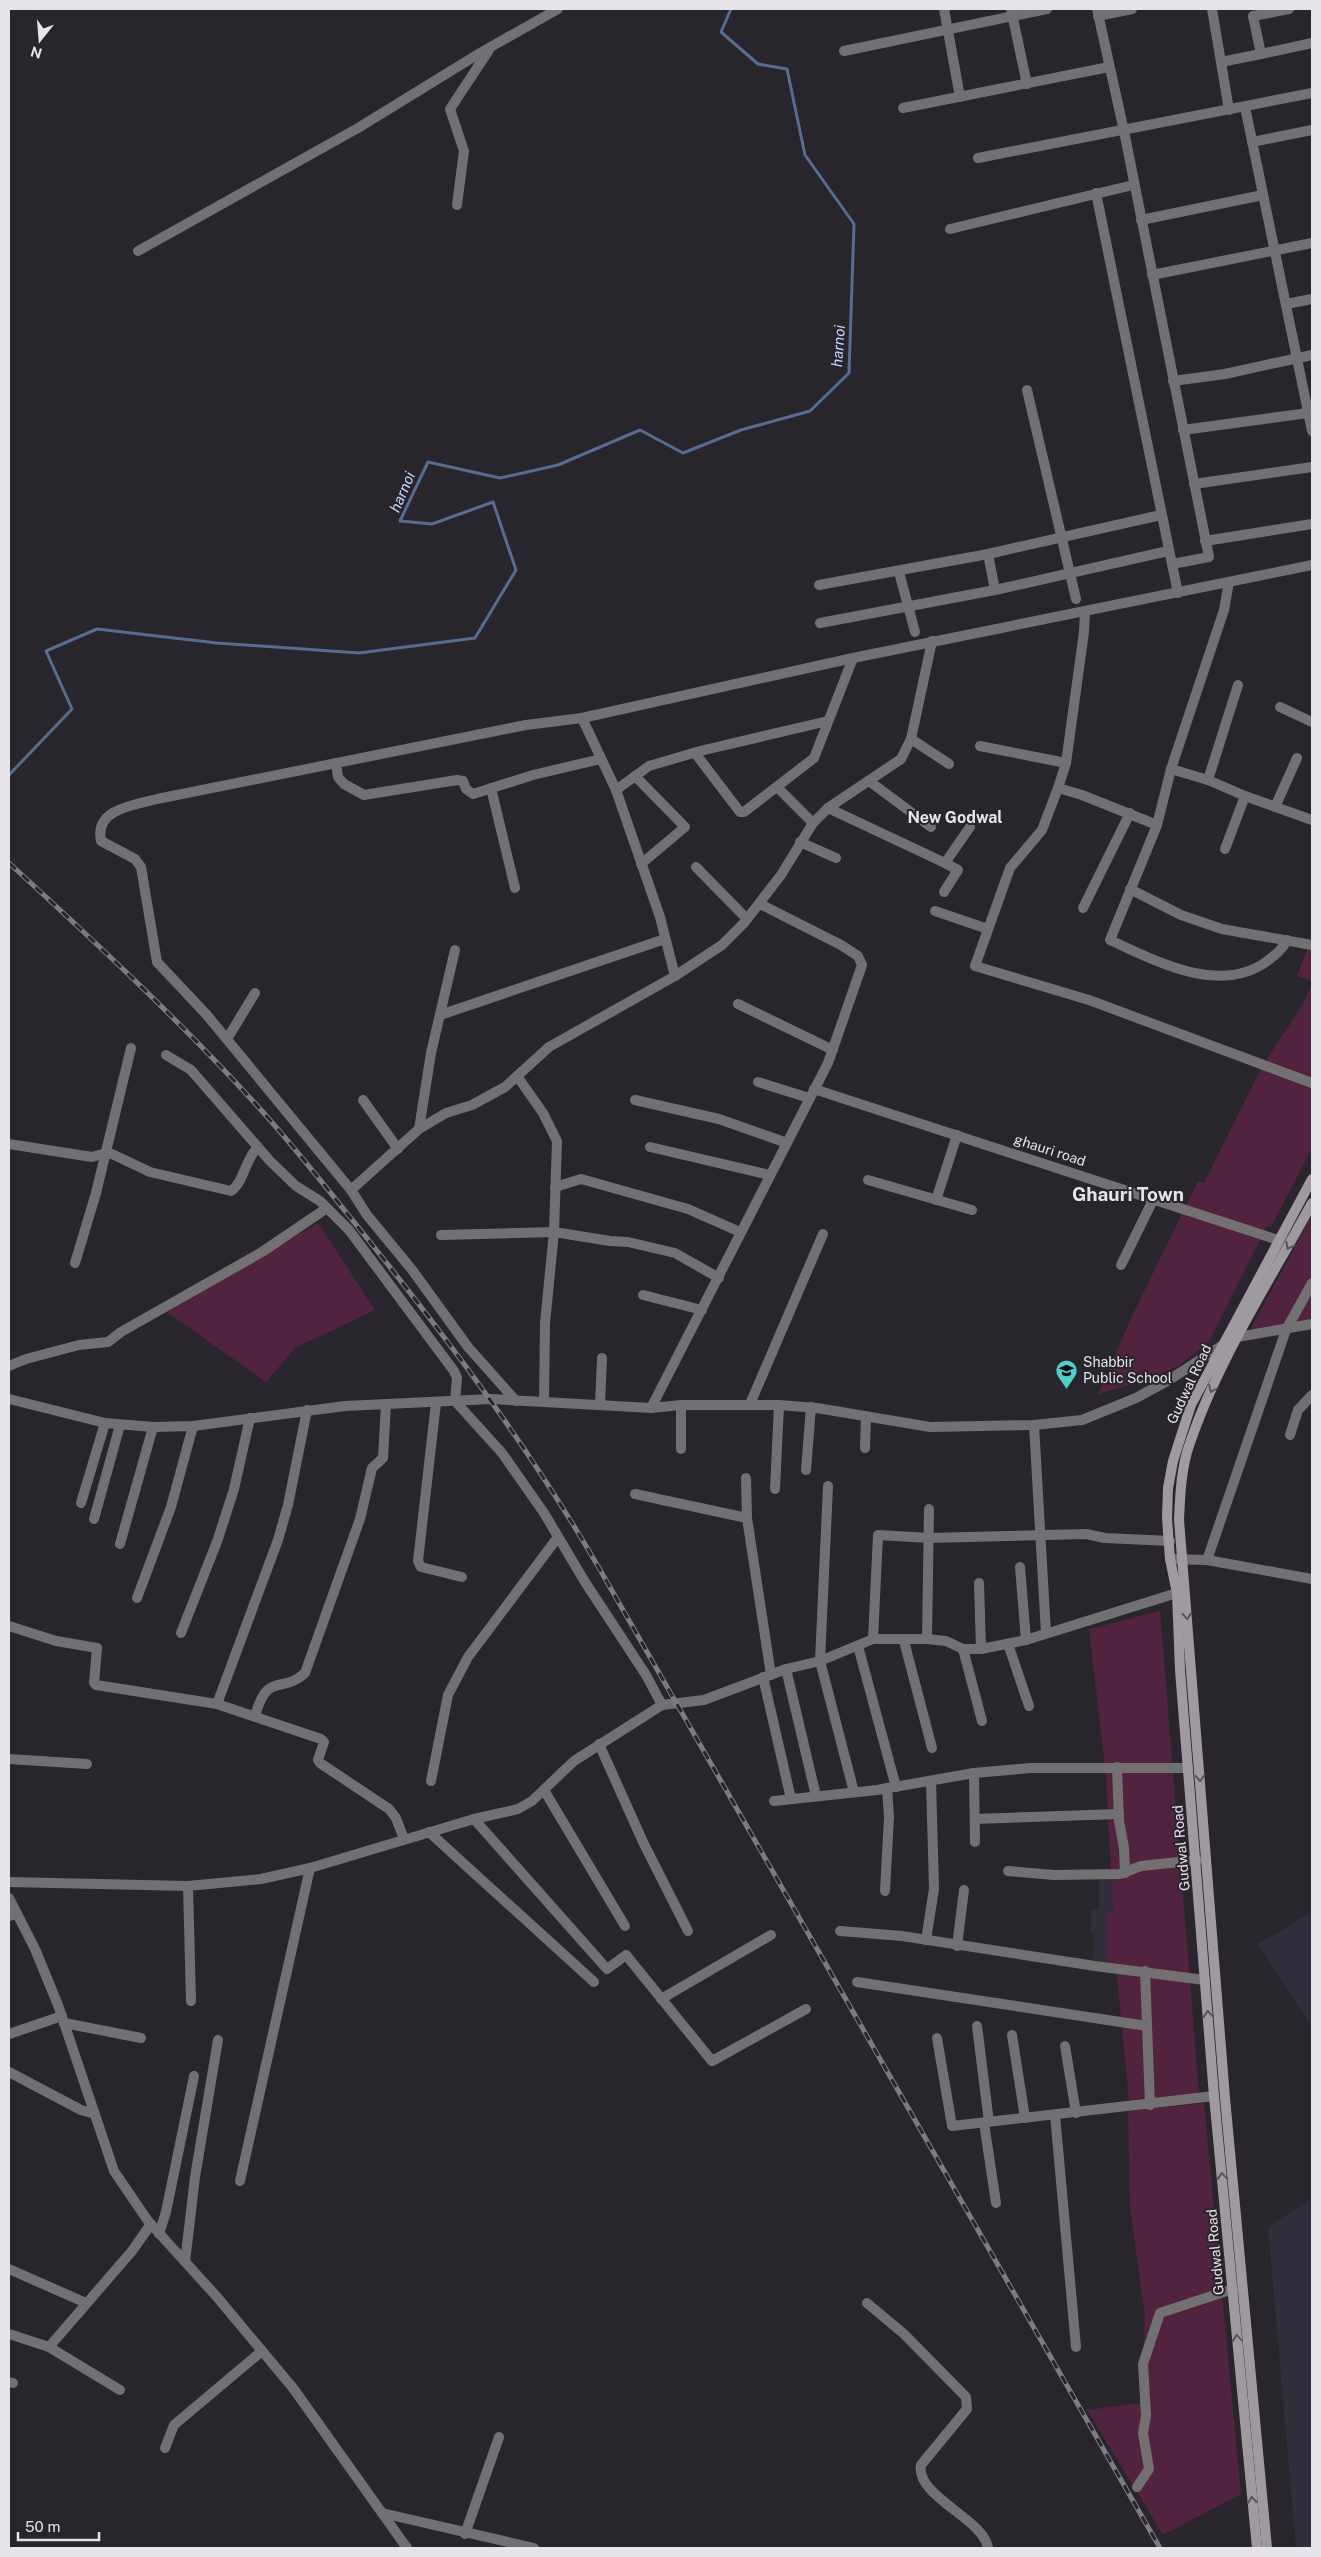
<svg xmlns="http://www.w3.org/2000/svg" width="1321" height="2557" viewBox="0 0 1321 2557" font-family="'Public Sans',sans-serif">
	<rect width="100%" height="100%" fill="#28252d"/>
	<g fill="#322d3a">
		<polygon points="1099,1875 1112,1876 1113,1911 1107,1913 1107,1962 1093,1960 1094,1935 1091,1934 1091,1910 1099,1909"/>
		<polygon points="1312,1912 1312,2027 1258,1944"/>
		<polygon points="1312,2198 1312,2548 1296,2548 1268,2227"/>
	</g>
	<g fill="#52233f">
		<polygon points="1307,949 1312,950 1312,981 1297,976"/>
		<polygon points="1312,985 1312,1081 1264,1063 1298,1012"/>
		<polygon points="1262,1067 1312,1087 1312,1148 1271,1227 1267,1226 1209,1342 1178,1366 1149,1379 1098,1394 1132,1316 1198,1181 1204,1183"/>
		<polygon points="1312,1215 1312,1324 1254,1335 1250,1330"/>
		<polygon points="318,1223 375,1310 295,1348 266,1382 167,1312"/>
		<polygon points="1160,1611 1199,2093 1129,2100 1116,1966 1107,1962 1107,1912 1113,1911 1106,1775 1089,1629"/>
		<polygon points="1204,2103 1241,2494 1163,2535 1087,2410 1142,2403 1145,2315 1130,2207 1128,2111"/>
	</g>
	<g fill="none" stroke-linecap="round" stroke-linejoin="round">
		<polyline stroke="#576c90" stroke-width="3" points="9,775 72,709 46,651 97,629 217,643 359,653 475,638 516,570 493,502 432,524 400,521 428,462 500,478 558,465 640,430 683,453 741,430 810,411 849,373 854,224 805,155 787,69 758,64 721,32 731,9"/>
		<g stroke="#737073" stroke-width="10">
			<polyline points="944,9 960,97"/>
			<polyline points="1011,9 1027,84"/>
			<polyline points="1212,9 1229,110"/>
			<polyline points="1098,16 1132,9"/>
			<polyline points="844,51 1047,9"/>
			<polyline points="1261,54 1312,43"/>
			<polyline points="1221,62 1261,54 1253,16 1289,9"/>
			<polyline points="1245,107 1312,431"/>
			<polyline points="903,108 1109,67"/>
			<polyline points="1252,142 1312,130"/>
			<polyline points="978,158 1312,93"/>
			<polyline points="1096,193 1172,564 1209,557 1124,131 1097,9"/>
			<polyline points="457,205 464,151 450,109 489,50"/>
			<polyline points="1141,220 1263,195"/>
			<polyline points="950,229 1133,185"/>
			<polyline points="138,251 358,128 480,53 558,9"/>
			<polyline points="1152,275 1312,243"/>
			<polyline points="1286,304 1312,299"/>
			<polyline points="1173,381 1225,374 1312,355"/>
			<polyline points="1027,390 1076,599"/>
			<polyline points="1183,430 1308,413"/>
			<polyline points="1194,484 1312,467"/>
			<polyline points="1205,541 1312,524"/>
			<polyline points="988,554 995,590"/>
			<polyline points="1172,564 1178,593"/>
			<polyline points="899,572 915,632"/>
			<path d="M1229,582L1224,610L1171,769L1157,825L1110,940C1156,961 1219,995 1266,962C1275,955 1282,950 1287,940"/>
			<polyline points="819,585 988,554 1161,515"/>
			<polyline points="1085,612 1084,632 1066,763 1058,788 1042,830 1010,868 975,966 1089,1000 1312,1083"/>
			<polyline points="820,623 995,590 1168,551"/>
			<polyline points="1280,707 1312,722"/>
			<polyline points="911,739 949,764"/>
			<polyline points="980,746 1066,763"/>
			<polyline points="695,753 740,812 744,812 814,758 853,658"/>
			<polyline points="336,763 338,777 344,784 364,795 457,780 463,781 466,789 473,794 533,775 601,759"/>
			<polyline points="1171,769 1208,780 1245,796"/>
			<polyline points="635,776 685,827 641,864"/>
			<polyline points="1208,780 1238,685"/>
			<polyline points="869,781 931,827"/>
			<polyline points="777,787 813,823"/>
			<polyline points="491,788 515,888"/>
			<polyline points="1058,788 1082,795 1157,825"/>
			<polyline points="616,790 649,766 700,751 828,721"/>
			<polyline points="1275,807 1297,758"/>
			<polyline points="828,808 945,863 970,827"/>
			<polyline points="800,842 836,858"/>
			<polyline points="1225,849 1245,796 1312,820"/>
			<polyline points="696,867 747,919"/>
			<polyline points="1130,889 1181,915 1222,929 1312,945"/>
			<polyline points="944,892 958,870 945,863"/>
			<polyline points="1083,908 1130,813"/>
			<polyline points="935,911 988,929"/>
			<polyline points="675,976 722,945 744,923 781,875 813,823 828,808 901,759 911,739 932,641"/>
			<polyline points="738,1004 833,1050"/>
			<polyline points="440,1015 665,939"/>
			<polyline points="227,1039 255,993"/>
			<polyline points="166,1055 191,1070 270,1161 296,1186 320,1201 349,1230 454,1371 457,1378 455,1401 502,1453 544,1513 585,1582 646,1675 662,1705"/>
			<polyline points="517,1076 543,1113 557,1141 554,1232 545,1323 544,1402"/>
			<polyline points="758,1082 809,1098"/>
			<polyline points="814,1089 1278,1240"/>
			<polyline points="363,1100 398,1149"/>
			<polyline points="635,1100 719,1119 787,1143"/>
			<polyline points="419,1129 431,1053 455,950"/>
			<path d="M9,1144L92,1157L106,1153L112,1154L150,1172L231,1191C244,1182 245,1160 257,1148"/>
			<polyline points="650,1147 770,1175"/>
			<polyline points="868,1180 972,1210"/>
			<polyline points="555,1187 581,1179 688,1209 740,1232"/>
			<polyline points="351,1190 419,1129 446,1113 472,1105 505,1087 549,1047 675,976 660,917 616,790 582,718"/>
			<polyline points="936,1200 957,1135"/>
			<polyline points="441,1235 554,1232 610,1241 628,1242 675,1253 719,1278"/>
			<polyline points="75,1263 96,1193 131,1048"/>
			<polyline points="1121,1265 1154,1198"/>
			<polyline points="643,1295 702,1310"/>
			<polyline points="1232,1338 1312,1324"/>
			<polyline points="9,1366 26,1359 79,1345 108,1342 121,1332 262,1252 327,1208"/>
			<polyline points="9,1399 105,1423 153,1427 193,1426 345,1406 491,1399 651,1408 681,1405 779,1405 817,1408 930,1427 1034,1425 1082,1420 1136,1398 1169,1380 1226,1343"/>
			<path d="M516,1401L468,1347L413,1271L367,1215L351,1190L206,1014L157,962L141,867L135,859L101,841C94,809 134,805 157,799L526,725L582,718L853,658L1312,565"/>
			<polyline points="436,1403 418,1561 421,1567 462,1577"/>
			<polyline points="750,1404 823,1234"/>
			<polyline points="600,1405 602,1358"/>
			<polyline points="651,1408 828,1063 862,965 858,956 841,945 760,904"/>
			<polyline points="1034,1425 1046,1633"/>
			<polyline points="1290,1435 1298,1410 1312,1395"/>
			<polyline points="865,1448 866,1416"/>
			<polyline points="681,1449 681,1405"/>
			<polyline points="806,1470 811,1407"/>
			<polyline points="746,1478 747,1518 771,1675"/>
			<polyline points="828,1486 820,1661 854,1792"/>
			<polyline points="775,1489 779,1405"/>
			<polyline points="635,1494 747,1518"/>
			<polyline points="81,1503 105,1423"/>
			<polyline points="94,1519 120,1425"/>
			<polyline points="120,1544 153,1427"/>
			<polyline points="1170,1559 1207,1560 1312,1579"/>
			<polyline points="1207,1560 1286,1330 1312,1283"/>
			<polyline points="1020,1567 1026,1640"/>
			<polyline points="979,1583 981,1649"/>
			<polyline points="137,1598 171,1507 193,1426"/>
			<polyline points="9,1626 56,1641 97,1648 94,1683 96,1685 217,1704 321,1739 324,1742 318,1760 320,1763 389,1809 396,1818 404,1839"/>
			<polyline points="181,1633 218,1539 234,1489 250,1418"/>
			<polyline points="873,1639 878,1535 929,1538 1086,1534 1105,1538 1170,1541"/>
			<polyline points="927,1639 929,1509"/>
			<polyline points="904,1641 932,1748"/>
			<polyline points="1008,1644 1029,1706"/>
			<polyline points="858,1646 896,1787"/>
			<polyline points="963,1649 982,1721"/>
			<polyline points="786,1669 816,1796"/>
			<polyline points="763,1677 791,1799"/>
			<polyline points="217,1704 278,1540 288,1505 307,1410"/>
			<path d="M255,1716C268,1670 281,1695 305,1673L360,1519L372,1468L383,1458L386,1405"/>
			<polyline points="599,1744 643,1842 688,1931"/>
			<polyline points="9,1759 87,1764"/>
			<polyline points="1117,1767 1119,1821 1124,1848 1125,1873"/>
			<polyline points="974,1773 975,1842"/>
			<polyline points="431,1781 448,1695 468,1657 558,1537"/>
			<polyline points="544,1790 625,1926"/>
			<polyline points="774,1801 877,1790 974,1773 1031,1768 1188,1768"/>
			<polyline points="474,1819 607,1969 626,1955 712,2061 806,2009"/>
			<polyline points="975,1819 1119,1814"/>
			<polyline points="429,1832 594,1982"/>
			<polyline points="1008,1871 1054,1875 1120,1874 1141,1866 1197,1860"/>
			<polyline points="9,1882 188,1886 261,1879 310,1868 474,1819 518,1809 532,1801 574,1761 662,1705 704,1700 786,1669 820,1661 873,1639 927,1639 946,1641 963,1649 981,1649 1026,1640 1177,1593"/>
			<polyline points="188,1886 191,2001"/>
			<polyline points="885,1891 889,1817 887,1788"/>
			<polyline points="9,1916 17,1914"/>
			<polyline points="840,1931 902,1936 1095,1966 1205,1980"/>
			<polyline points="926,1940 934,1889 931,1781"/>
			<polyline points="957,1946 964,1890"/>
			<polyline points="1145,1971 1150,2105"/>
			<polyline points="857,1982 1147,2026"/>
			<polyline points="661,1999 771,1935"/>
			<polyline points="64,2023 141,2038"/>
			<polyline points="977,2026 989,2122"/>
			<polyline points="9,2034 62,2016"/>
			<polyline points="1012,2035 1025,2118"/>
			<polyline points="937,2038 952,2126 1214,2096"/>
			<polyline points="1065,2046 1076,2113"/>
			<polyline points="9,2072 81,2110 95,2114"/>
			<polyline points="1055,2115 1076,2347"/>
			<polyline points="984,2123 996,2203"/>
			<polyline points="240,2181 310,1868"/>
			<polyline points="159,2234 166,2212 194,2076"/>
			<polyline points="185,2262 195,2177 218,2040"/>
			<polyline points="9,2269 86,2303"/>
			<path d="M867,2303L904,2334L966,2397L967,2409L921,2465C915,2496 984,2519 988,2548"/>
			<polyline points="9,2334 49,2347 120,2390"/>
			<polyline points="49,2347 132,2251 151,2224"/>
			<polyline points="9,2382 13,2383"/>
			<polyline points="165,2448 174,2425 262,2351"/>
			<polyline points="1137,2487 1149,2469 1143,2433 1146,2416 1143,2364 1160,2313 1233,2289"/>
			<polyline points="382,2513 534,2548"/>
			<polyline points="465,2534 499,2437"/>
		</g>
		<polyline stroke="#737073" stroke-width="10" points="9,1898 35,1949 58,2005 114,2171 148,2221 217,2297 293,2388 407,2548"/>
		<g stroke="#9f9a9f" stroke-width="10">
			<polyline points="1257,2548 1214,2096 1180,1670 1177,1593 1170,1559 1167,1518 1168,1488 1173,1461 1191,1405 1312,1179"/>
			<path d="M1267,2548L1225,2098L1179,1520C1180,1497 1181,1474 1187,1452C1215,1364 1268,1284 1312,1203"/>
		</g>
		<defs>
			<path id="rail" d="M9,863C92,939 175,1016 251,1099C293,1144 331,1194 370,1242C453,1346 532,1452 599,1568L1160,2548"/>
		</defs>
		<use href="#rail" stroke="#7e7c83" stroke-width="5"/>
		<use href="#rail" stroke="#28252d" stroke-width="3" stroke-dasharray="9" stroke-linecap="butt"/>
	</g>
	<defs><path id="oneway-chevron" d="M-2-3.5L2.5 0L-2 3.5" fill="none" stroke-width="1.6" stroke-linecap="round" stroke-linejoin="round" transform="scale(1.25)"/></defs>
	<g stroke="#58545b">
		<use href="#oneway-chevron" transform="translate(1289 1246) rotate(119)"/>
		<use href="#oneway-chevron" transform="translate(1212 1389) rotate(115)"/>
		<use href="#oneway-chevron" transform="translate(1187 1616) rotate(85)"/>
		<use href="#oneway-chevron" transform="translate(1200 1778) rotate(86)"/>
		<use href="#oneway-chevron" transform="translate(1208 2014) rotate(-95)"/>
		<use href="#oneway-chevron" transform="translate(1222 2176) rotate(-95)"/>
		<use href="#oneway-chevron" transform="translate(1237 2338) rotate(-95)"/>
		<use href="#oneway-chevron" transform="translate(1252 2500) rotate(-97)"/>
	</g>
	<defs>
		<symbol id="school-pin" viewBox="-11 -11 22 30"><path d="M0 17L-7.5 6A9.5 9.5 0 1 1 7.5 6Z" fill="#53cdcb" stroke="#28252d"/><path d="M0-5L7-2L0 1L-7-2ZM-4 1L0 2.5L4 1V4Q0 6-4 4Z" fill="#111"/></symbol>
	</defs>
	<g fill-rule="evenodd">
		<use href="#school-pin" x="1054" y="1358" width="25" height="34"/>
	</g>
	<g text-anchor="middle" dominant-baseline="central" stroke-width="4" stroke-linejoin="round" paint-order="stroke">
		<g font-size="14" fill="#e6e4ea" stroke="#28252d">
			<text transform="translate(1050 1150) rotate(18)">ghauri road</text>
			<text transform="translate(1189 1384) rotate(-65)">Gudwal Road</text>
			<text transform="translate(1181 1848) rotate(-95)">Gudwal Road</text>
			<text transform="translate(1215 2252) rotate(-95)">Gudwal Road</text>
		</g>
		<g font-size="14" fill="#e6e4ea" stroke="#28252d" text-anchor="start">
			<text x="1083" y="1362">Shabbir<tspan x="1083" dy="16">Public School</tspan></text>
		</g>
		<g font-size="15" font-style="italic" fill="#c5d9f8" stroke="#28252d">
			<text transform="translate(838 346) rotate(-86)">harnoi</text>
			<text transform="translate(402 492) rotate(-67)">harnoi</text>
		</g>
		<g font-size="16" font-weight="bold" fill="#e6e4ea" stroke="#28252d">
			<text x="955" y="817">New Godwal</text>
		</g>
		<g font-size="19" font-weight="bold" fill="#e6e4ea" stroke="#28252d">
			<text x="1128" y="1194">Ghauri Town</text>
		</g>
	</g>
	<rect width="1321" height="2557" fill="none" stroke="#e6e4ea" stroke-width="20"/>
	<g transform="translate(40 40) rotate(197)" stroke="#28252d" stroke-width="4" paint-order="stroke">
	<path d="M0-4L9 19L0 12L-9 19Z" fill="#e6e4ea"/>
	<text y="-8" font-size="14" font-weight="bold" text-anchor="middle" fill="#e6e4ea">N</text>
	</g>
	<path d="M18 2532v8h81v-8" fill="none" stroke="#e6e4ea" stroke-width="2.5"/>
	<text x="25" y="2532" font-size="15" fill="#e6e4ea" stroke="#28252d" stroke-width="4" paint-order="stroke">50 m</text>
</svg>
